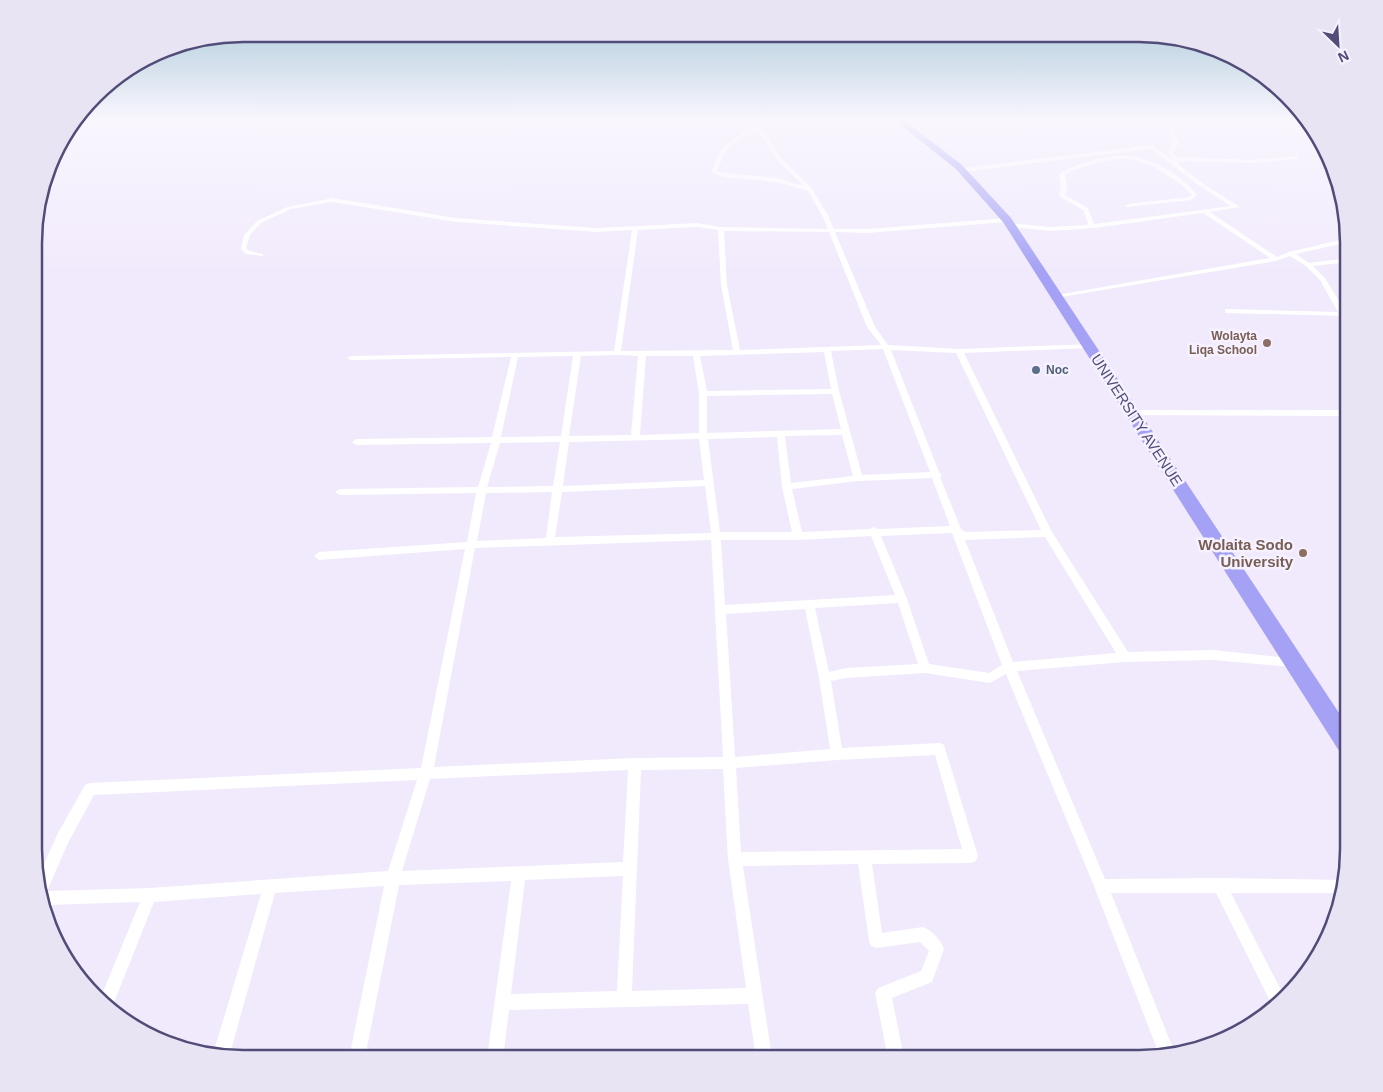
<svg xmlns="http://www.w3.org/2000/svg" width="1383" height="1092" viewBox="0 0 1383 1092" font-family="Helvetica,sans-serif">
	<rect width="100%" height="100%" fill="#f1eafc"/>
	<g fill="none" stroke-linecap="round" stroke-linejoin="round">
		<g fill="#fff" fill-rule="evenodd">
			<path d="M761,118H766L756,127L766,135L782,159L811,187L828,215L834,229H867L1007,218L1010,220L1007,222L867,233L835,232L875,327L888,345L959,349L1092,344V348H1089L964,353L1052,532L1128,652L1213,650L1297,659L1299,662L1297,665L1293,667L1213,660L1125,662L1017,671L1105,879L1219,878L1345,880L1342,893H1231L1284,996L1272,1005L1216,893H1111L1174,1051L1159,1054L1094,886L1006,674L990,683L925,673L846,678L831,681L842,748L940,743L944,745L978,856L976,861L971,863L872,864L882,933L923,927C932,930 941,940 944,949L932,982L892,998L904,1058H888L875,993L878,988L921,971L929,951L920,942L876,948L871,946L869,941L858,864L743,866L772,1058H756L748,1004L509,1010L503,1058H487L511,881L399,885L365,1058H349L384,886L275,893L229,1057L213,1054L261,894L154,902L111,1010L105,1006L100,999L140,902L46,905L38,877L58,833L85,785L90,783L421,768L465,549L319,560L314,556L319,552L467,542L476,493L340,495L335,492L340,489L478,487L491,443L356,445L352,442L356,439L492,437L511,357L351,360L347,358L351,356L614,351L632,230L597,232L456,222L333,202L291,209L261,223L250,235L246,248L250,251L263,254V256L246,254L241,249L244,235L257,221L287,207L333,198L456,218L597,228L697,223L721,227L828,229L822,215L808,191L776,182L723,177L711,172L721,149ZM753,129L762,137L778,161L804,186L777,178L724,173L717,171L725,151ZM697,227L718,230L721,285L733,350L621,351L638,230ZM724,231L829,232L867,327L881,345L740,350L727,285ZM883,349L930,472L862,475L839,391L831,351ZM891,350L956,353L1041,530L966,532L961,529L940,477L942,475L939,472ZM824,352L831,389L707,391L700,356ZM617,355L638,356L631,435L569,436L581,356ZM573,356L561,436L501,437L518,357ZM646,356H693L699,394V433L640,435ZM832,394L841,429L707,433V396ZM842,435L853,476L791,483L785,436ZM777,437L782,487L792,532H720L708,439ZM699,439L704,480L563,486L569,442ZM560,442L553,486L487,487L500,443ZM932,478L950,526L878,529L874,527L870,529L802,532L792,489L858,481ZM705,486L711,533L555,537L562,492ZM552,492L546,538L477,541L486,493ZM952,533L1002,665L989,673L929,664L907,599L881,536ZM871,536L895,595L725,605L721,540H798ZM1045,537L1116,653L1013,662L965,540ZM711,540L723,757L635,758L434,767L475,548ZM898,603L918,664L846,668L829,672L815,608ZM805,609L819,678L830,749L735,757L726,614ZM935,755L962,849L741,852L736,768L837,760ZM723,769L728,859L746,988L632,991L641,770ZM628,770L623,862L402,871L430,779ZM417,780L388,871L150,888L47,891L68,843L94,795ZM623,876L617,991L511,994L525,880Z"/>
			<path d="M1163,118H1167L1179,144L1173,152L1176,157L1251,160L1298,156V158L1296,159L1251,163L1178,161L1180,163L1178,164L1205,185L1240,207L1210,212L1277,257L1289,252L1348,238L1349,242L1296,254L1309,263L1349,258V262L1313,266L1325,278L1347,314L1346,316L1225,313V309H1228L1338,312L1320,280L1306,266L1290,256L1276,261L1055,298L1054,297L1057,295L1270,258L1203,213L1095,228L1050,231L1010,227L1007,225L1010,223L1050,227L1086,225L1088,223L1083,210L1059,196L1061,187L1059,175C1067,168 1077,165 1087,162C1119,152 1142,153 1171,172C1181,179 1190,185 1197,195L1191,200L1126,207L1125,206L1128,204L1189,197L1191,195C1185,186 1176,181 1167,175C1140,157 1120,155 1090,165C1081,167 1072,170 1065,175L1067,187L1065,195L1088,208L1094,224L1231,206L1201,187L1151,149L962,172L959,170L962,168L1152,145L1173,160L1167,152L1173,144Z"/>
			<polygon points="1133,410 1349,410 1349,416 1130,415 1129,413"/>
		</g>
		<polygon fill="#a5a2f5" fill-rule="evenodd" points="892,118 901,118 962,165 1011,218 1349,728 1349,757 1341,754 1003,222 956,169"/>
	</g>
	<linearGradient id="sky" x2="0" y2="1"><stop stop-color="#a7c7d7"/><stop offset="0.44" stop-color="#f9f6fe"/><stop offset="1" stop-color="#f9f6fe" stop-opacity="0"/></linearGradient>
	<rect width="1383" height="271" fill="url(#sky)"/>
	<g fill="#8d6e63" stroke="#f6f1ff" stroke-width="2">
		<circle cx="1267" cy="343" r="5"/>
		<circle cx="1303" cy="553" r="5"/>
	</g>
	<circle fill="#5c6f8a" stroke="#f6f1ff" stroke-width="2" cx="1036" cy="370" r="5"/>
	<g text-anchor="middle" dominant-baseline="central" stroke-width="5" stroke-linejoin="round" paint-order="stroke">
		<g font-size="12" font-weight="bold" fill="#785e54" stroke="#f6f1ff" text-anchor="end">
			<text x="1257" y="336">Wolayta<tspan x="1257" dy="14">Liqa School</tspan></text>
		</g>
		<g font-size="12" font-weight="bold" fill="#4e5e75" stroke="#f6f1ff" text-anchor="start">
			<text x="1046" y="370">Noc</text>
		</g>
		<g font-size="15" fill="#524d78" stroke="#f6f1ff">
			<text transform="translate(1137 420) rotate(57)">UNIVERSITY AVENUE</text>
		</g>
		<g font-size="15" font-weight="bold" fill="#785e54" stroke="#f6f1ff" text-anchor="end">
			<text x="1293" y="544">Wolaita Sodo<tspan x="1293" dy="17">University</tspan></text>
		</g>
	</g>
	<path d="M0 0H1383V1092H0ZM243 42H1139A201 201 0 0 1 1340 243V849A201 201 0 0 1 1139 1050H243A201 201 0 0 1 42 849V243A201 201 0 0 1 243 42Z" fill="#e9e4f4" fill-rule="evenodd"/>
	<path fill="none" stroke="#524d78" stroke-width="2.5" d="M243 42H1139A201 201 0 0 1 1340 243V849A201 201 0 0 1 1139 1050H243A201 201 0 0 1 42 849V243A201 201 0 0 1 243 42Z"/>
	<g transform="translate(1338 45) rotate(155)" stroke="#f6f1ff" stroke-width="4" paint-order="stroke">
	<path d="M0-4L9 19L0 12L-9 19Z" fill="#524d78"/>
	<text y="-8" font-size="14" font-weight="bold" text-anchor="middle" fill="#524d78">N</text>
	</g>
</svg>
